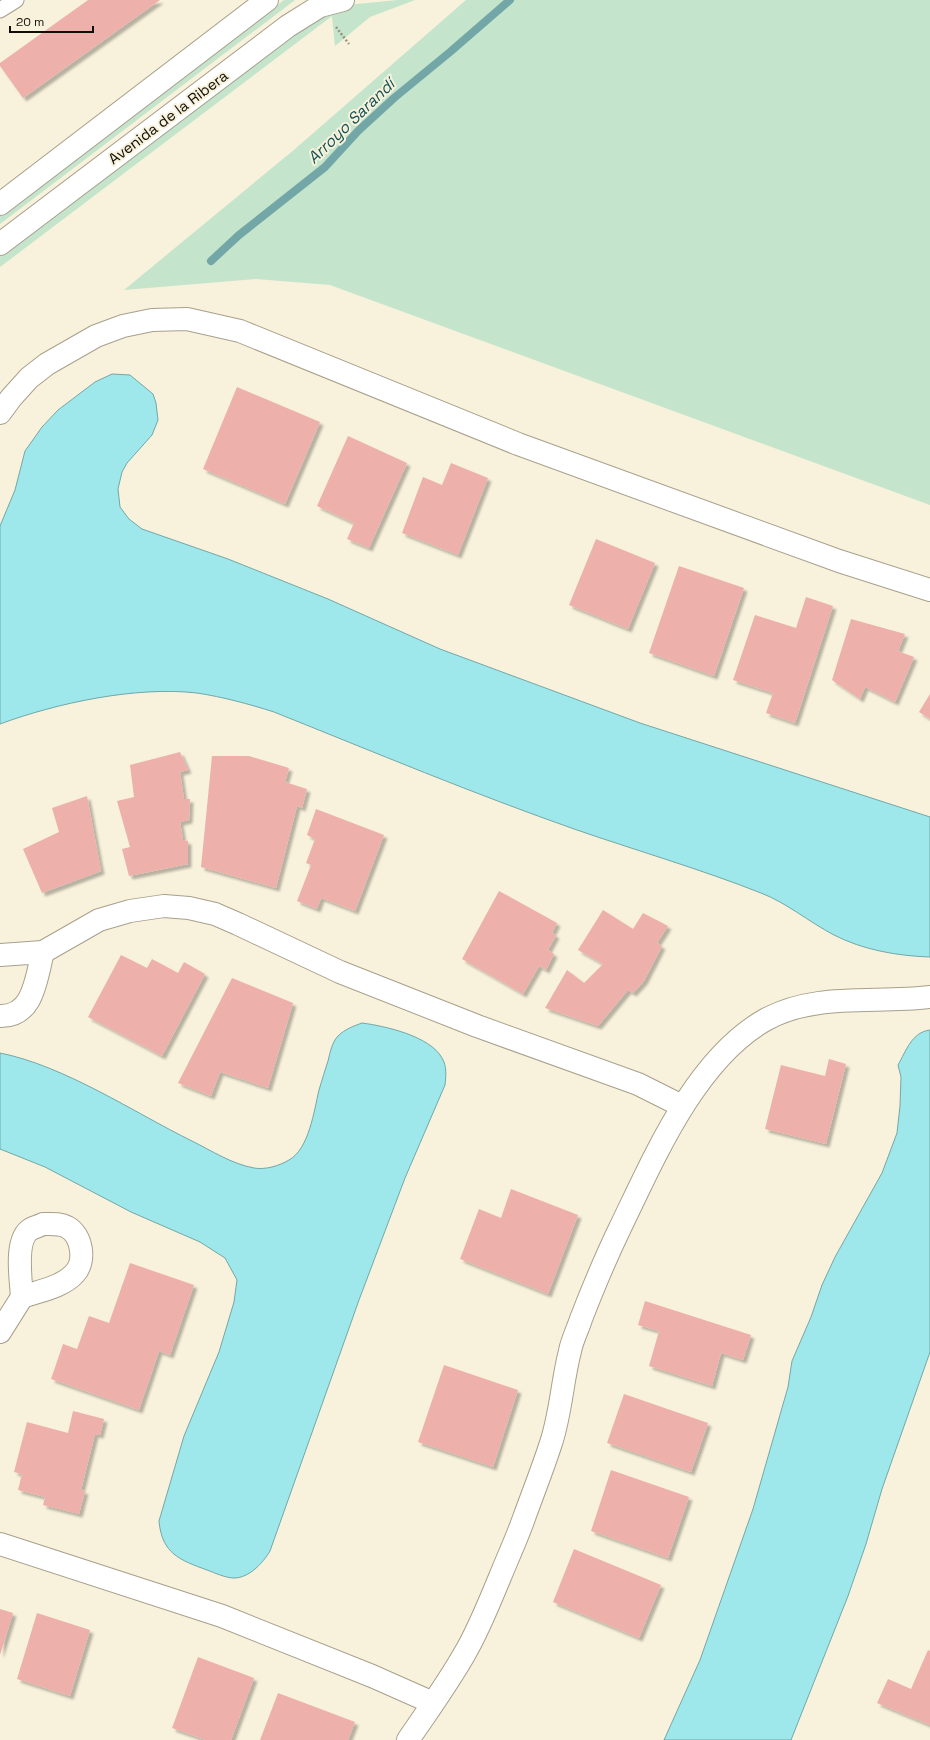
<svg xmlns="http://www.w3.org/2000/svg" width="930" height="1740" viewBox="0 0 930 1740" font-family="'Space Grotesk',sans-serif">
	<defs>
		<filter id="shadow"><feDropShadow dx="3.5" dy="3.5" stdDeviation="1" flood-color="#0004"/></filter>
	</defs>
	<rect width="100%" height="100%" fill="#f8f1db"/>
	<g fill="#c4e5cb">
		<polygon points="284,0 295,0 0,224 0,215"/>
		<polygon points="398,0 415,0 370,17 335,46 332,16 0,267 0,251 303,24 347,5"/>
		<polygon points="466,0 930,0 930,505 330,285 256,279 124,290 295,149"/>
	</g>
	<g fill="#9ee8ec" stroke="#73a7a7">
		<path d="M112,374L130,375L153,394L156,403L158,420L152,435L127,463L122,472L118,489L120,507L129,519L142,529L228,559L328,599L440,649L640,723L930,817V957C898,956 863,950 834,935C809,922 787,903 761,893C700,869 638,851 577,830C474,794 374,752 274,712C249,704 223,697 197,693C136,686 57,703 0,724V526L15,490L25,451L42,427L58,410L95,382Z"/>
		<path d="M362,1023C385,1026 430,1036 442,1058C447,1066 446,1076 445,1085L405,1178L359,1300L270,1551C263,1563 249,1578 234,1578C226,1578 215,1573 207,1570C180,1560 162,1554 159,1521L184,1436L219,1352L234,1302L237,1280L225,1258L200,1242L131,1212L45,1167L0,1149V1053C65,1066 133,1112 192,1141C212,1151 232,1164 254,1168C265,1170 279,1166 289,1160C309,1149 314,1111 319,1090C322,1080 325,1070 328,1061C330,1053 332,1042 338,1036C345,1029 354,1026 362,1023Z"/>
		<path d="M930,1030V1352L882,1489L866,1544L848,1596L791,1740H664L700,1660L753,1509L788,1387L792,1361L811,1317L822,1285L835,1257L882,1173L897,1133L900,1106L901,1077L898,1065C906,1051 912,1032 930,1030Z"/>
	</g>
	<g fill="none" stroke-linecap="round" stroke-linejoin="round">
		<polyline stroke="#73a7a7" stroke-width="8" points="211,261 239,235 325,167 358,131 394,98 450,52 510,0"/>
	</g>
	<g fill="#eeb0ab" filter="url(#shadow)">
		<polygon points="88,0 160,0 23,98 0,66 0,63"/>
		<polygon points="237,387 320,422 285,504 203,469"/>
		<polygon points="348,436 407,463 369,548 347,539 354,523 317,506"/>
		<polygon points="451,463 488,478 458,555 402,533 423,477 442,485"/>
		<polygon points="596,539 655,563 628,629 569,605"/>
		<polygon points="679,566 744,588 714,676 649,653"/>
		<polygon points="806,597 833,606 795,723 766,713 773,693 733,680 755,615 796,628"/>
		<polygon points="851,619 905,634 898,651 914,657 895,702 865,687 860,699 832,680"/>
		<polygon points="930,694 930,719 919,712"/>
		<polygon points="180,752 188,770 180,772 184,799 190,799 189,820 180,822 183,840 188,841 188,864 129,876 122,849 130,847 117,801 134,797 130,765"/>
		<polygon points="212,756 249,756 289,768 285,782 307,789 302,808 297,806 276,888 201,867"/>
		<polygon points="87,796 101,871 42,893 23,849 59,832 52,808"/>
		<polygon points="316,809 384,835 355,911 321,898 317,909 297,901 311,865 306,863 315,839 307,835"/>
		<polygon points="499,891 557,923 552,933 556,935 548,950 554,954 546,970 539,966 523,994 462,959"/>
		<polygon points="603,910 633,929 643,913 668,926 657,943 662,946 644,981 633,993 628,990 598,1026 545,1008 567,970 584,983 603,964 578,950"/>
		<polygon points="121,955 147,968 152,959 178,973 184,962 205,974 162,1056 88,1017"/>
		<polygon points="232,978 293,1003 268,1088 220,1072 211,1096 178,1083"/>
		<polygon points="829,1059 846,1064 826,1144 765,1129 781,1065 825,1076"/>
		<polygon points="511,1189 578,1215 548,1294 460,1259 479,1209 501,1218"/>
		<polygon points="130,1263 194,1285 170,1355 159,1351 139,1410 51,1379 63,1344 77,1349 89,1316 109,1323"/>
		<polygon points="645,1301 751,1335 743,1360 721,1353 712,1386 649,1366 659,1331 638,1325"/>
		<polygon points="444,1365 518,1390 493,1467 418,1442"/>
		<polygon points="624,1394 708,1423 691,1472 607,1443"/>
		<polygon points="73,1411 104,1419 100,1435 95,1434 81,1490 85,1491 79,1514 43,1505 45,1497 18,1490 22,1474 14,1472 27,1422 68,1433"/>
		<polygon points="611,1470 689,1497 668,1558 591,1531"/>
		<polygon points="574,1549 661,1585 639,1638 553,1602"/>
		<polygon points="0,1609 13,1613 0,1655"/>
		<polygon points="37,1613 90,1630 70,1696 17,1679"/>
		<polygon points="928,1650 930,1651 930,1725 877,1703 888,1679 911,1689"/>
		<polygon points="198,1657 254,1678 231,1740 206,1740 172,1728"/>
		<polygon points="278,1693 355,1722 348,1740 260,1740"/>
	</g>
	<g fill="none" stroke-linecap="round" stroke-linejoin="round">
		<defs>
			<polyline id="service" points="0,10 16,0"/>
			<g id="minor">
				<polyline points="0,204 267,0"/>
				<polyline points="0,244 288,26 320,6 343,0"/>
				<polyline points="0,413 11,398 29,378 47,364 96,336 123,326 152,320 187,319 240,331 518,444 839,561 930,590"/>
				<polyline points="43,952 99,920 130,911 164,906 189,908 215,914 238,924 340,972 477,1026 638,1084 682,1106"/>
				<path d="M0,955L43,952C36,978 34,1017 0,1016"/>
				<path d="M43,1224C51,1224 60,1223 67,1227C82,1235 86,1261 75,1273C63,1287 39,1291 22,1297C21,1280 14,1239 31,1229C35,1227 39,1226 43,1224Z"/>
				<polyline points="0,1332 22,1297"/>
				<polyline points="0,1544 222,1616 372,1676 433,1703"/>
				<path d="M408,1740C427,1712 448,1683 465,1653C479,1629 489,1603 500,1577C508,1557 517,1538 524,1518C533,1493 543,1468 551,1443C561,1413 562,1382 570,1351C572,1340 578,1329 581,1319C593,1288 606,1257 620,1228C654,1158 695,1060 765,1020C815,992 875,1004 930,997"/>
			</g>
		</defs>
		<use href="#service" stroke="#a7a08c" stroke-width="17"/>
		<use href="#minor" stroke="#a7a08c" stroke-width="24"/>
		<polyline stroke="#969181" stroke-width="2.5" stroke-dasharray="2 2" stroke-linecap="butt" points="336,27 349,44"/>
		<use href="#service" stroke="#fff" stroke-width="15"/>
		<use href="#minor" stroke="#fff" stroke-width="22"/>
	</g>
	<g text-anchor="middle" dominant-baseline="central" stroke-width="4" stroke-linejoin="round" paint-order="stroke">
		<g font-size="15" fill="#100e07" stroke="#f8f1db">
			<text transform="translate(168 117) rotate(-37)">Avenida de la Ribera</text>
		</g>
		<g font-size="16" font-style="italic" fill="#105255" stroke="#f8f1db">
			<text transform="translate(351 121) rotate(-44)">Arroyo Sarandí</text>
		</g>
	</g>
	<path d="M10 26v6h83v-6" fill="none" stroke="#100e07" stroke-width="2"/>
	<text x="16" y="26" font-size="12" fill="#100e07" stroke="#f8f1db" stroke-width="3" paint-order="stroke">20 m</text>
</svg>
